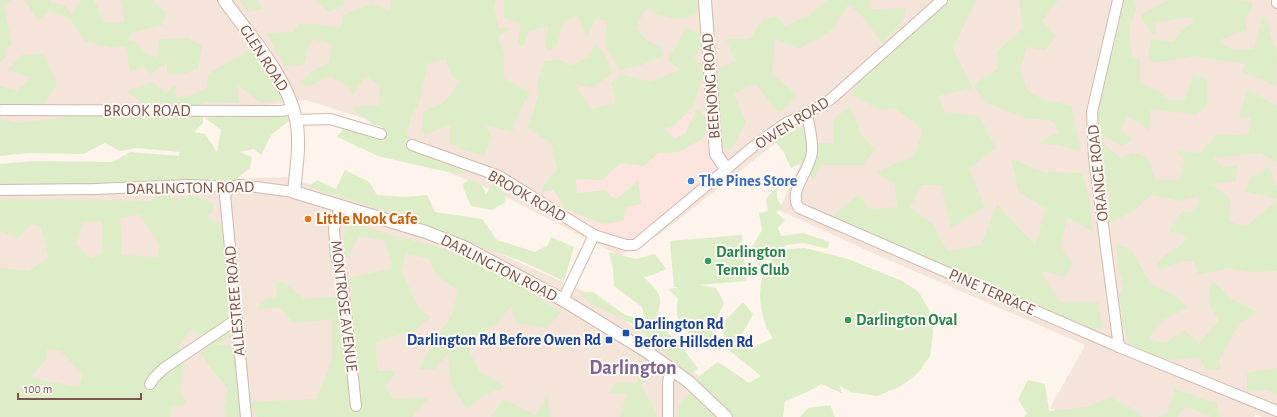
<svg xmlns="http://www.w3.org/2000/svg" width="1277" height="417" viewBox="0 0 1277 417" font-family="'Alegreya Sans',sans-serif">
	<rect width="100%" height="100%" fill="#fdf4eb"/>
	<g fill="#f5e4d9">
		<polygon points="0,0 1277,0 1277,417 1262,417 1255,414 1254,417 1071,417 1050,408 1085,345 866,250 779,210 802,160 795,128 660,234 620,256 497,192 401,153 379,123 306,100 190,115 0,126"/>
		<polygon points="286,177 408,213 588,293 715,388 750,417 0,417 0,190 23,187"/>
	</g>
	<polygon fill="#fee4df" points="709,113 724,168 633,246 599,236 540,201 588,122"/>
	<g fill="#ddedc8" fill-rule="evenodd">
		<polygon points="0,0 11,0 4,6 12,45 6,48 5,58 0,62"/>
		<polygon points="24,0 50,0 50,2 64,5 73,16 78,3 81,0 93,0 97,5 103,22 124,23 123,9 120,0 152,0 166,13 162,25 131,33 128,40 135,42 146,53 157,58 159,39 188,38 202,46 198,69 183,74 167,74 167,62 151,74 144,67 131,72 125,46 112,48 85,41 71,20 49,11 38,20"/>
		<polygon points="240,0 256,0 264,9 248,12"/>
		<polygon points="318,0 345,0 343,6 329,12 316,2"/>
		<polygon points="391,0 496,0 494,9 499,28 510,28 498,37 504,52 504,78 530,92 522,106 512,132 485,125 492,138 484,156 460,149 449,142 451,125 425,134 422,132 424,111 442,104 460,82 451,75 446,59 427,64 419,105 412,114 407,134 414,146 473,167 461,174 434,169 378,156 337,137 344,128 379,139 384,128 372,124 350,107 379,105 380,86 366,76 352,96 349,88 331,76 308,86 301,83 312,71 329,63 332,44 311,39 304,64 286,67 266,33 293,32 299,24 314,24 341,28 343,15 373,4 390,11"/>
		<path d="M504,0H679L680,2L682,0H704C702,4 700,10 696,13C681,25 659,15 645,9L636,28L647,41L660,46L664,55L642,65L619,70L605,44L607,21L595,19L587,38L577,15L564,22L557,45L548,51L545,43L548,26L529,31L524,46L518,45L520,22L504,18Z"/>
		<polygon points="827,0 870,0 870,9 899,8 906,9 901,24 882,43 863,17 849,4 832,30 798,49 775,38 772,74 798,96 780,112 773,108 757,84 734,93 746,122 732,149 717,146 716,101 719,70 735,61 726,39 750,39 762,21 776,16 786,26 808,16"/>
		<polygon points="943,0 974,0 975,2 953,49 973,88 938,96 945,112 979,116 996,148 969,169 985,207 951,228 941,185 922,185 910,207 933,224 947,251 981,245 997,204 1035,245 1046,209 1019,192 1011,159 1044,172 1082,173 1090,203 1093,232 1067,217 1061,246 1072,263 1066,277 1041,271 1060,302 1098,302 1102,327 1081,331 869,240 833,215 859,194 870,209 897,207 895,185 876,172 914,156 923,130 895,108 879,110 852,95 860,76 926,23"/>
		<polygon points="1019,0 1058,0 1042,21 1056,36 1045,50 1027,47 1020,69 1027,90 1044,100 1071,106 1081,151 1057,145 1039,144 1045,138 1059,133 1053,121 1025,118 987,103 973,85 998,69 997,52 1023,28"/>
		<polygon points="1117,0 1134,0 1136,10 1129,29 1132,57 1140,60 1140,83 1153,89 1168,99 1184,101 1193,74 1207,80 1207,105 1195,115 1151,109 1149,130 1128,116 1120,130 1132,139 1123,146 1102,136 1097,111"/>
		<polygon points="1169,0 1236,0 1252,2 1252,11 1244,18 1247,29 1218,41 1233,50 1254,49 1262,17 1266,16 1274,48 1277,47 1276,86 1241,71 1246,64 1195,56 1151,63 1148,57 1151,39 1173,42 1182,30 1193,23 1192,17 1156,22 1155,37 1142,20 1142,14"/>
		<polygon points="686,27 700,34 703,48 692,58 707,69 698,90 694,105 674,126 664,129 675,139 686,132 697,109 711,121 703,139 679,152 658,153 644,166 621,163 602,180 576,179 577,193 606,190 610,196 617,199 638,181 641,204 627,207 623,221 602,224 564,208 554,190 542,192 545,184 557,170 551,143 527,128 539,94 537,84 544,61 562,60 570,66 588,57 596,43 608,60 613,72 592,88 575,84 591,109 616,103 611,83 622,74 650,82 680,70 668,60"/>
		<polygon points="254,47 264,71 289,87 289,99 261,103 237,84 239,103 203,102 203,123 194,132 205,134 217,152 221,130 205,118 238,111 287,114 289,121 272,134 261,155 254,149 240,152 252,157 250,168 235,180 210,191 198,192 180,184 99,188 30,184 0,187 0,164 35,161 113,162 130,152 179,156 180,152 137,148 120,151 105,143 83,154 28,153 0,156 0,119 18,123 62,118 78,107 104,116 128,109 166,116 186,112 176,103 148,108 127,91 152,82 166,93 175,85 176,97 191,95 207,88 208,74"/>
		<polygon points="44,54 57,84 38,112 22,113 0,104 0,86 17,90 32,78 8,70 22,55"/>
		<polygon points="1247,89 1277,106 1277,162 1260,153 1213,158 1224,167 1237,165 1236,181 1211,184 1230,198 1229,222 1246,226 1277,201 1277,271 1247,272 1230,268 1198,275 1194,261 1182,261 1159,270 1157,263 1164,256 1178,248 1187,236 1169,231 1183,211 1194,212 1200,196 1180,201 1151,195 1131,213 1105,224 1104,210 1113,187 1108,192 1097,165 1100,140 1120,158 1133,153 1147,157 1156,180 1179,180 1185,160 1175,151 1200,153 1216,135 1227,134 1248,136 1251,118 1239,116"/>
		<polygon points="850,107 861,135 874,149 864,165 821,165 813,182 807,161 791,168 783,151 774,140 802,127 810,143 834,143 833,119"/>
		<polygon points="1270,166 1274,185 1277,186 1277,199 1245,191 1251,178"/>
		<polygon points="345,170 369,182 377,195 406,197 427,195 435,212 482,219 497,240 535,252 548,245 551,237 574,247 564,281 521,261 479,246 393,213 308,187 317,180 336,189"/>
		<polygon points="470,179 482,186 486,194 493,184 504,187 506,202 492,210 471,206 462,185"/>
		<polygon points="777,187 777,198 783,209 776,212 785,220 778,228 781,236 803,233 830,242 827,249 804,243 786,245 773,259 762,261 757,270 757,259 752,247 762,230 759,213 768,211 766,199"/>
		<path d="M166,193L175,200L192,195L213,203V212L206,217L228,228L235,320L226,318L235,333L217,345H230L238,370L241,417H225L224,408L228,388L213,371L201,354L211,342L191,329L179,346L184,366L180,391L187,404L172,407L170,417H0V268L29,271L49,257L41,227L32,224L17,239L2,231L0,233V200L54,199L150,201ZM139,214L159,245L158,257L122,255L120,219ZM102,221L103,251L92,259L75,244L84,222ZM47,349L61,351L82,375L79,387L30,378L47,358Z"/>
		<polygon points="350,220 380,232 442,248 508,278 561,312 547,328 517,323 511,305 499,322 473,339 469,351 480,372 505,387 484,395 467,409 451,384 448,353 434,370 419,369 435,341 452,315 458,290 437,276 428,258 406,254 402,272 419,309 431,317 415,330 376,342 377,371 397,371 386,386 393,399 429,397 412,417 258,417 248,402 316,399 332,360 332,319 294,323 279,307 255,310 265,300 277,296 276,280 288,285 304,299 353,295 349,278 392,268 385,241 360,236 346,259 342,241"/>
		<path d="M742,235L746,281L699,285L716,288L724,303L713,327L714,338L691,335C677,319 675,319 678,298L668,289L681,287H674L670,241Z"/>
		<polygon points="1116,244 1130,248 1150,283 1178,298 1188,308 1162,320 1148,339 1166,343 1184,330 1199,343 1219,321 1208,302 1211,280 1233,300 1257,312 1238,325 1219,360 1221,369 1206,370 1200,357 1172,360 1132,355 1124,327 1119,295 1124,287 1118,268"/>
		<polygon points="805,248 848,259 900,280 918,291 931,314 933,333 930,356 918,373 901,386 877,396 850,392 839,385 843,394 822,384 807,392 785,401 783,417 678,417 677,406 691,392 699,376 718,362 749,383 761,376 726,348 722,324 743,302 753,314 742,334 753,348 773,338 766,327 761,308 760,295 761,281 770,261 789,249"/>
		<path d="M609,252L636,259L655,254L666,269L652,275L644,277C662,296 663,295 656,321L682,347L698,369L689,375L634,325L589,302L579,292H593L625,315L645,320L642,307L614,286L613,268Z"/>
		<polygon points="638,368 658,374 641,384 658,417 620,417 627,394 608,393 618,382 638,383"/>
		<polygon points="1277,368 1277,395 1267,390 1247,392 1247,373"/>
		<polygon points="1028,380 1045,384 1049,411 1087,407 1110,397 1135,410 1143,417 1024,417 1027,414 1018,399"/>
		<polygon points="1175,389 1208,401 1216,402 1221,417 1210,417 1210,415 1185,407 1177,417 1158,417 1168,412"/>
		<polygon points="547,395 550,415 552,417 491,417 503,399 536,415"/>
		<polygon points="830,405 835,417 800,417 808,408"/>
	</g>
	<g fill="none" stroke-linecap="round" stroke-linejoin="round">
		<defs>
			<g id="minor">
				<polyline points="1118,0 1092,112 1094,157 1119,347"/>
				<polyline points="1277,0 1277,3"/>
				<polyline points="2,110 254,111 281,111 292,109"/>
				<path d="M807,114C809,126 813,140 812,152C811,170 787,191 799,208L1119,347L1277,411"/>
				<polyline points="296,120 330,119 381,134"/>
				<polyline points="412,145 499,176 594,235 626,245 635,245 754,146 786,123 807,114 831,99 942,0"/>
				<polyline points="230,187 225,195 246,417"/>
				<polyline points="0,190 95,189 189,185 230,187 240,185 294,192"/>
				<polyline points="340,206 334,229 336,256 342,276 356,406"/>
				<polyline points="563,300 594,235"/>
				<polyline points="150,384 154,378 163,369 237,319"/>
				<polyline points="668,417 668,382 671,369"/>
			</g>
			<g id="tertiary">
				<path d="M224,0C250,36 286,75 296,119C301,143 296,169 294,192L426,232L464,247L563,300L646,351L689,382L726,417"/>
				<polyline points="705,0 716,154 726,169"/>
			</g>
		</defs>
		<use href="#minor" stroke="#d1b9af" stroke-width="12"/>
		<use href="#tertiary" stroke="#d1b9af" stroke-width="14"/>
		<use href="#minor" stroke="#fff" stroke-width="10"/>
		<use href="#tertiary" stroke="#fff" stroke-width="12"/>
	</g>
	<circle fill="#3f7fe0" stroke="#fff8f3" stroke-width="1.5" cx="691" cy="181" r="4"/>
	<circle fill="#e8710a" stroke="#fff8f3" stroke-width="1.5" cx="308" cy="219" r="4"/>
	<g fill="#2e9e5b" stroke="#fff8f3" stroke-width="1.5">
		<circle cx="708" cy="261" r="4"/>
		<circle cx="848" cy="320" r="4"/>
	</g>
	<g fill="#1a4fb4" stroke="#fff8f3" stroke-width="1.5">
		<rect x="622" y="329" width="8" height="8" rx="2"/>
		<rect x="605" y="336" width="8" height="8" rx="2"/>
	</g>
	<g text-anchor="middle" dominant-baseline="central" stroke-width="4" stroke-linejoin="round" paint-order="stroke">
		<g font-size="16" fill="#7b554c" stroke="#fff8f3">
			<text transform="translate(264 58) rotate(57)">GLEN ROAD</text>
			<text transform="translate(711 86) rotate(-94)">BEENONG ROAD</text>
			<text x="147" y="111">BROOK ROAD</text>
			<text transform="translate(792 123) rotate(-32)">OWEN ROAD</text>
			<text transform="translate(1098 173) rotate(-96)">ORANGE ROAD</text>
			<text transform="translate(190 188) rotate(-1)">DARLINGTON ROAD</text>
			<text transform="translate(527 196) rotate(30)">BROOK ROAD</text>
			<text transform="translate(499 268) rotate(27)">DARLINGTON ROAD</text>
			<text transform="translate(992 292) rotate(24)">PINE TERRACE</text>
			<text transform="translate(235 301) rotate(-95)">ALLESTREE ROAD</text>
			<text transform="translate(344 306) rotate(83)">MONTROSE AVENUE</text>
		</g>
		<g font-size="16" font-weight="bold" fill="#366cbe" stroke="#fff8f3" text-anchor="start">
			<text x="699" y="181">The Pines Store</text>
		</g>
		<g font-size="16" font-weight="bold" fill="#c56008" stroke="#fff8f3" text-anchor="start">
			<text x="316" y="219">Little Nook Cafe</text>
		</g>
		<g font-size="16" font-weight="bold" fill="#27864d" stroke="#fff8f3" text-anchor="start">
			<text x="716" y="252">Darlington<tspan x="716" dy="18">Tennis Club</tspan></text>
			<text x="856" y="320">Darlington Oval</text>
		</g>
		<g font-size="16" font-weight="bold" fill="#164399" stroke="#fff8f3" text-anchor="start">
			<text x="634" y="324">Darlington Rd<tspan x="634" dy="18">Before Hillsden Rd</tspan></text>
			<text x="601" y="340" text-anchor="end">Darlington Rd Before Owen Rd</text>
		</g>
		<g font-size="20" font-weight="bold" fill="#7d6596" stroke="#fff8f3">
			<text x="633" y="368">Darlington</text>
		</g>
	</g>
	<path d="M18 393v6h123v-6" fill="none" stroke="#7b554c" stroke-width="2"/>
	<text x="24" y="393" font-size="12" fill="#7b554c" stroke="#fff8f3" stroke-width="3" paint-order="stroke">100 m</text>
</svg>
